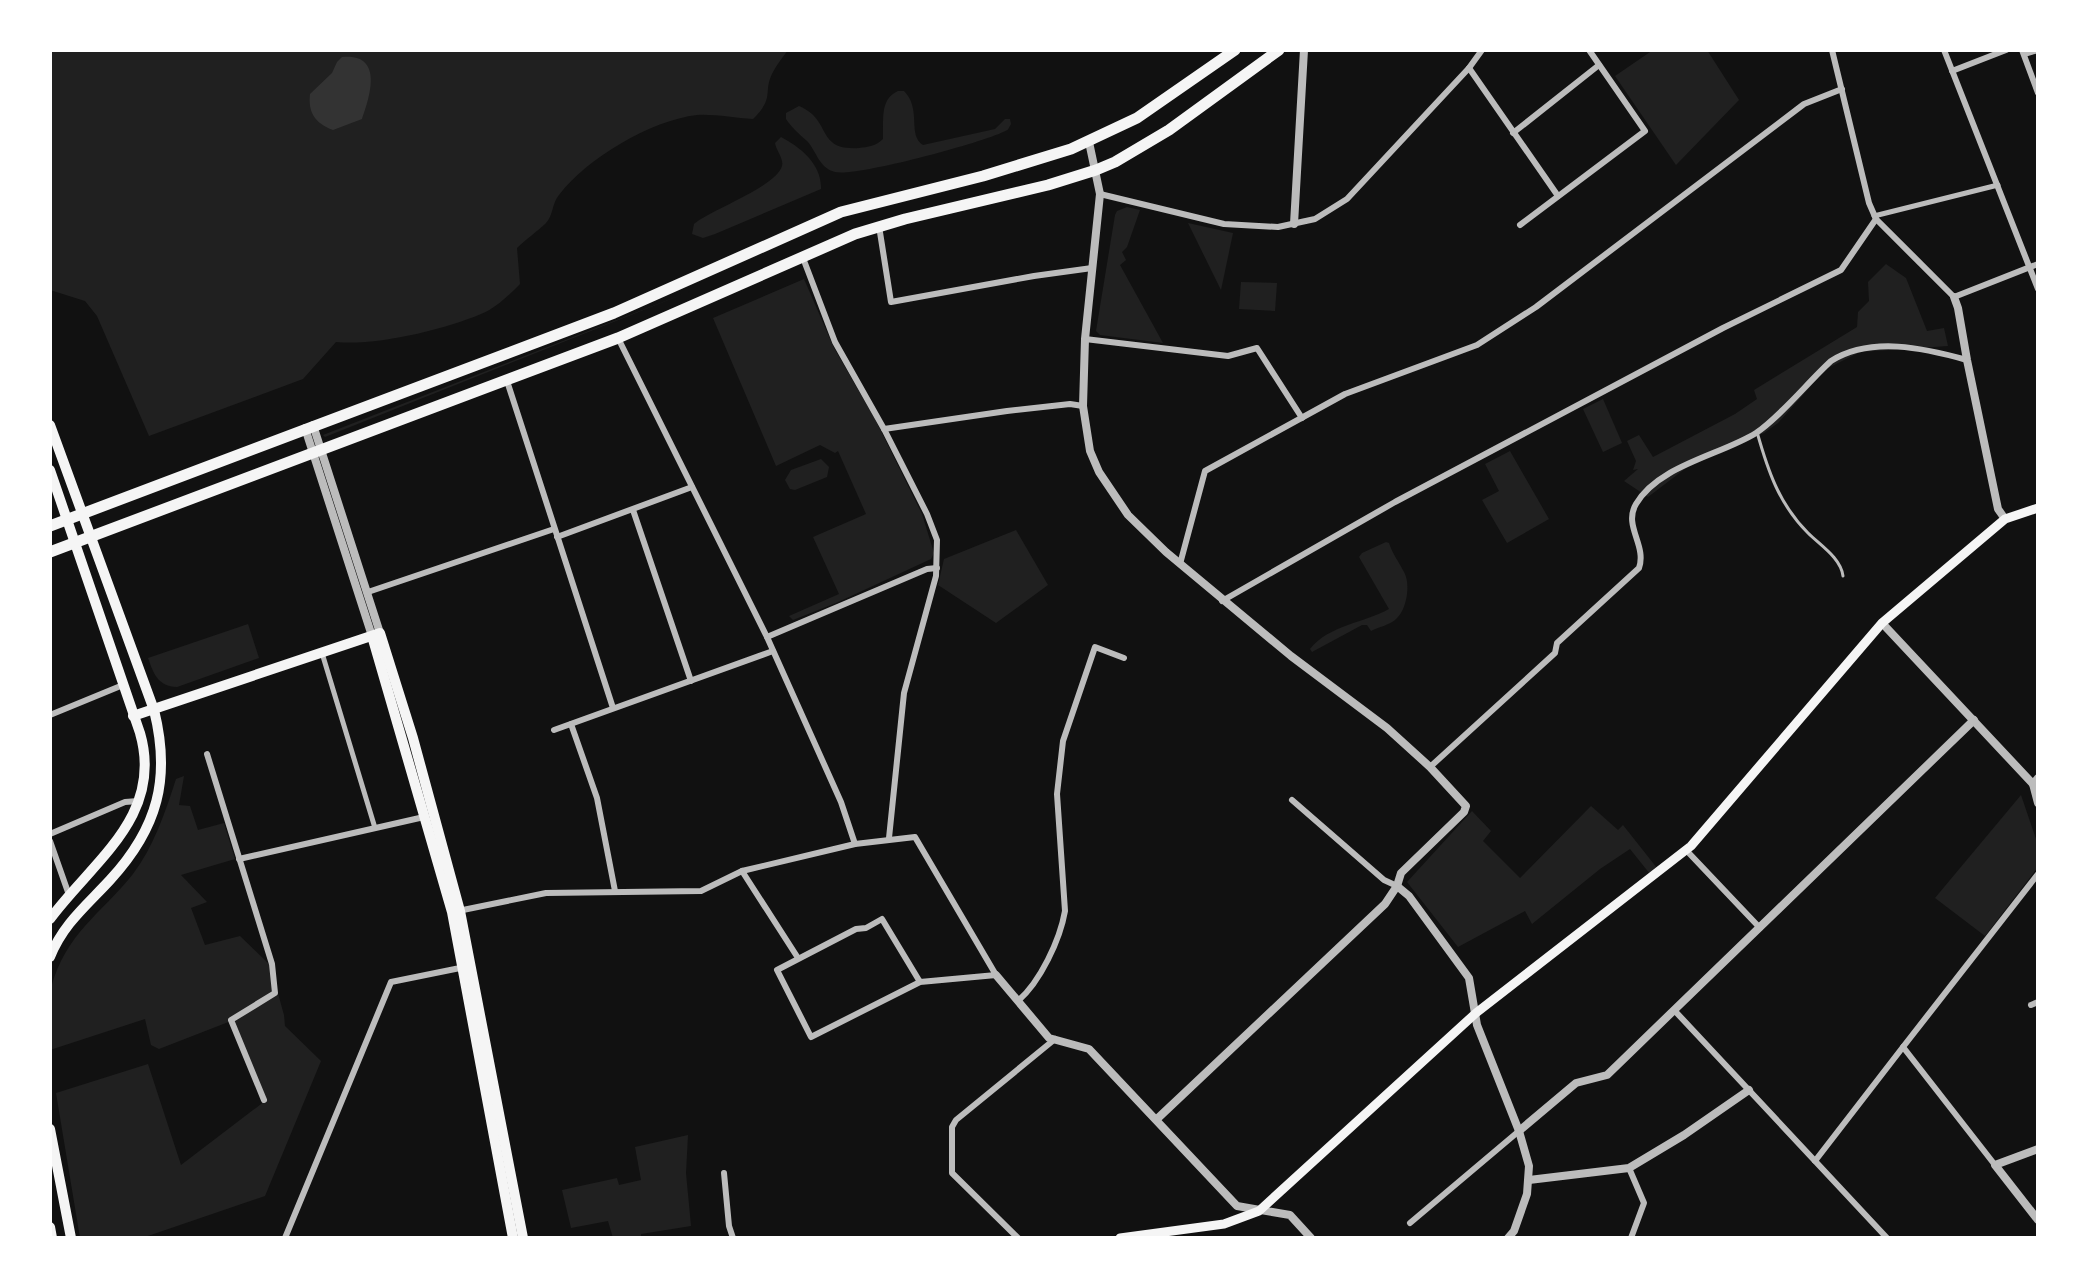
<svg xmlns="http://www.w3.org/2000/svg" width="2088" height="1288" viewBox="0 0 2088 1288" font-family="'IBM Plex Sans',sans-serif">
	<rect width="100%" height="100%" fill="#111"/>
	<g fill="#202020">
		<path d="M50,50H788C783,57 777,64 773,72C762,93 776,96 753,119C735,118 715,114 697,115C651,120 586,159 559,195C552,203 553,216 546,223C538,231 526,239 517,248L520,284C508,296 496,308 481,314C443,330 376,346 336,342L303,379L149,436L97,316L85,301L50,290Z"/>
		<polygon points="1653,50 1707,50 1739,100 1676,165 1615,76"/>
		<path d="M898,91H904C922,109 907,135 923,145L995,129L1005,119H1010L1011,124C1008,129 1009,130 1003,132C981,143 856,177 835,172C819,168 817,152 807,141C799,134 792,128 786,119V113L799,106C833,120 815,151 859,148C868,147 876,146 883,139C884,122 879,99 898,91Z"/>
		<path d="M781,137C800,147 822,164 821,189L715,234L703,238L692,234L694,224C712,209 776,187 782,166C784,159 776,150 775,143Z"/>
		<polygon points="1127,207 1140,210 1127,247 1122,252 1126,260 1120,265 1163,343 1100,335 1096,331 1115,215 1117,211"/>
		<polygon points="1188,223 1233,233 1221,290"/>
		<polygon points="1886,264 1906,278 1927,331 1944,328 1948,346 1860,352 1826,369 1778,423 1764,433 1694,462 1648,497 1624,481 1638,469 1633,470 1636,461 1627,441 1639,435 1653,457 1735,414 1757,399 1754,390 1857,327 1858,312 1869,301 1868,282"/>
		<polygon points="804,279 834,348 875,419 922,514 934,553 931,559 836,603 793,620 789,616 839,594 813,537 866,514 838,451 835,453 820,445 776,466 713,318"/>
		<polygon points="1241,282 1277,283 1275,311 1239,309"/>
		<polygon points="691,291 325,437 323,435"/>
		<polygon points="1603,399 1622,443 1603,452 1583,409"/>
		<polygon points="1510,451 1549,519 1507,543 1482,500 1499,491 1485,464"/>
		<polygon points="821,459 829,467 827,477 795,490 790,489 785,480 791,470"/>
		<polygon points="1016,530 1048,585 996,623 938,585 944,559"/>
		<path d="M1386,542L1389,543C1393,555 1399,562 1404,572C1411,584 1407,611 1395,620C1389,625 1379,627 1371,631L1367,625H1362L1312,652L1310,649C1329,625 1364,623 1389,609L1359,557L1362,553Z"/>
		<path d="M248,624L259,658L177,687C158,686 154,675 148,658Z"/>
		<path d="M184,776L179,805L190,806L198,830L224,823L235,859L181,875L207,902L191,908L205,945L240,936L270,965L284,1015L285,1026L321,1061L265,1196L142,1238H80L56,1093L148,1064L181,1165L265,1101L231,1021L159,1049L151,1045L145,1019L50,1050C50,1031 46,1007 51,988C66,933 100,915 133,874C154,846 165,813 176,779Z"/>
		<polygon points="2021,795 2038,845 2038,867 1985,936 1935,898"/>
		<polygon points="1591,806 1618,830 1623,825 1657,868 1650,874 1630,849 1600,869 1532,924 1525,911 1458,947 1407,882 1472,811 1491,831 1483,841 1520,878"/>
		<polygon points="688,1135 686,1173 691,1226 641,1234 641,1238 613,1238 608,1221 571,1228 562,1190 617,1178 619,1185 641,1180 635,1147"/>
	</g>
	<path fill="#333" d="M342,57C383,53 371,94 362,119L333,130C315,123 308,113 310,94L332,73L337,62Z"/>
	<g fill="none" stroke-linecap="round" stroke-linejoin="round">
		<path stroke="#bcbcbc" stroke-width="3" d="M1757,432C1768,471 1779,504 1808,533C1820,545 1841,558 1843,576"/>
		<g stroke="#bcbcbc" stroke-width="5">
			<polyline points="1874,216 1998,185"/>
			<polyline points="322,653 375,828"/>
		</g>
		<g stroke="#bcbcbc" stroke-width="6">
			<polyline points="1832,50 1869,203 1876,219 1954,297 2038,264"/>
			<polyline points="1944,50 2038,289"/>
			<polyline points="2022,50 2038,93"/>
			<polyline points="2024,54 2038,50"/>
			<polyline points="1469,68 1558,196"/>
			<polyline points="1952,71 2006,50"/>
			<polyline points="1513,133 1599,65"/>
			<polyline points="1100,194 1224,224 1278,227 1315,219 1347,199 1469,68 1482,50"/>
			<polyline points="1520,225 1645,131 1589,50"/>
			<polyline points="879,226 891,302 1034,276 1092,268"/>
			<polyline points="803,258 835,342 884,429 927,514 937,540 936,576 904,693 889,838"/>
			<polyline points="618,338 767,637 841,802 855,844"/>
			<polyline points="1085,339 1228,356 1257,348 1302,418"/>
			<polyline points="507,381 613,708"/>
			<polyline points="884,429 1007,411 1070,404 1083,406"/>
			<polyline points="633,510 691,681"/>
			<polyline points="557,537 692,487"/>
			<polyline points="1180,564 1205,471 1345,394 1477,345 1536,307 1804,104 1842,89"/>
			<polyline points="368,592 554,529"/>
			<polyline points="1222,601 1395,502 1723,328 1841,270 1876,219"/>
			<polyline points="767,637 927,569 937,568"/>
			<polyline points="50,715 123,685"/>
			<polyline points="571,724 597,798 615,891"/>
			<polyline points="554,730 773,651"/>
			<polyline points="207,754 272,964 275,993 231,1020 264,1100"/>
			<path d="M1430,767L1555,653L1557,643L1639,568C1647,545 1623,526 1636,504C1659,465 1721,455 1756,433C1781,416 1808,382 1831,361C1871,336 1924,348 1967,360"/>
			<polyline points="1292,800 1384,880 1397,886"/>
			<polyline points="50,834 125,802 138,801"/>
			<polyline points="50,841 69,895"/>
			<polyline points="1686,850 1760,928"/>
			<polyline points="239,859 424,817"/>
			<polyline points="742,871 798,958"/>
			<polyline points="458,911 546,893 701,891 742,871 855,844 915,837 996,975 920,982 811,1037 777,970 856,929 866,928 882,919 920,982"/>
			<path d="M1018,1001C1040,982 1060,940 1065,911L1057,794L1063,741L1095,647L1124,658"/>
			<polyline points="2031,1005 2038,1002"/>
			<polyline points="1674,1010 1887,1238"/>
			<polyline points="1815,1161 1903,1047"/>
			<polyline points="1995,1165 1903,1047 2038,874"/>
			<polyline points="1629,1168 1644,1203 1631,1238"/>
			<polyline points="724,1173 729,1226 733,1238"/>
			<polyline points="1410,1223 1519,1131"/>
			<polyline points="285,1238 391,982 465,967"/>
			<polyline points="1018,1238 952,1173 952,1127 956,1120 1055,1039"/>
		</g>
		<g stroke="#bcbcbc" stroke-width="8">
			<polyline points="1089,142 1100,194 1085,339 1083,406 1090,451 1099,472 1128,515 1166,552 1291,656 1387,728 1430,767 1466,806 1464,812 1401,873 1397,886 1385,904 1157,1119"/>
			<polyline points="1294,224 1304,50"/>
			<polyline points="1954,297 1958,308 1967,360 1998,509 2005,519"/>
			<polyline points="313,425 380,633"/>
			<polyline points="305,428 372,636"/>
			<polyline points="1882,623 2033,784"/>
			<polyline points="2038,778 2033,784 2038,803"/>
			<polyline points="1397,886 1409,896 1469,978 1477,1025 1519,1131 1529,1166 1527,1194 1514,1231 1508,1238"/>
			<polyline points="996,975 1049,1038 1089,1049 1237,1206 1290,1215 1311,1238"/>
			<polyline points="1519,1131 1576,1083 1607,1075 1974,720"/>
			<polyline points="2038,1149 1995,1165 2038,1220"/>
			<polyline points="1529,1180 1629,1168 1684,1135 1749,1090"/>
		</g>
		<polyline stroke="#f5f5f5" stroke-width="9" points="1120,1238 1224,1224 1259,1211 1476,1013 1691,846 1882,623 2005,519 2038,508"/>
		<g stroke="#f5f5f5" stroke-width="10">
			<path d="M50,425L154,710C171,778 158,828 110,880C87,905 63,924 50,957"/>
			<path d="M50,470L140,733C164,816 93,861 50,919"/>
			<polyline points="372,636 452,912 513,1238"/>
			<polyline points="133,716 380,633 413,738 460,911 523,1238"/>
			<polyline points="50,1129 71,1238"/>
			<polyline points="50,1227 52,1238"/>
		</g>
		<g stroke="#f5f5f5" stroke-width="11">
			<polyline points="50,526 614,313 841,212 983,176 1071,149 1137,118 1235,50"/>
			<polyline points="50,552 618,338 855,234 905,219 1048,185 1096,170 1115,162 1169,130 1279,50"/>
		</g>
	</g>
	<rect width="2088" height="1288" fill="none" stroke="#ffffff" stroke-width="104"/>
</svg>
